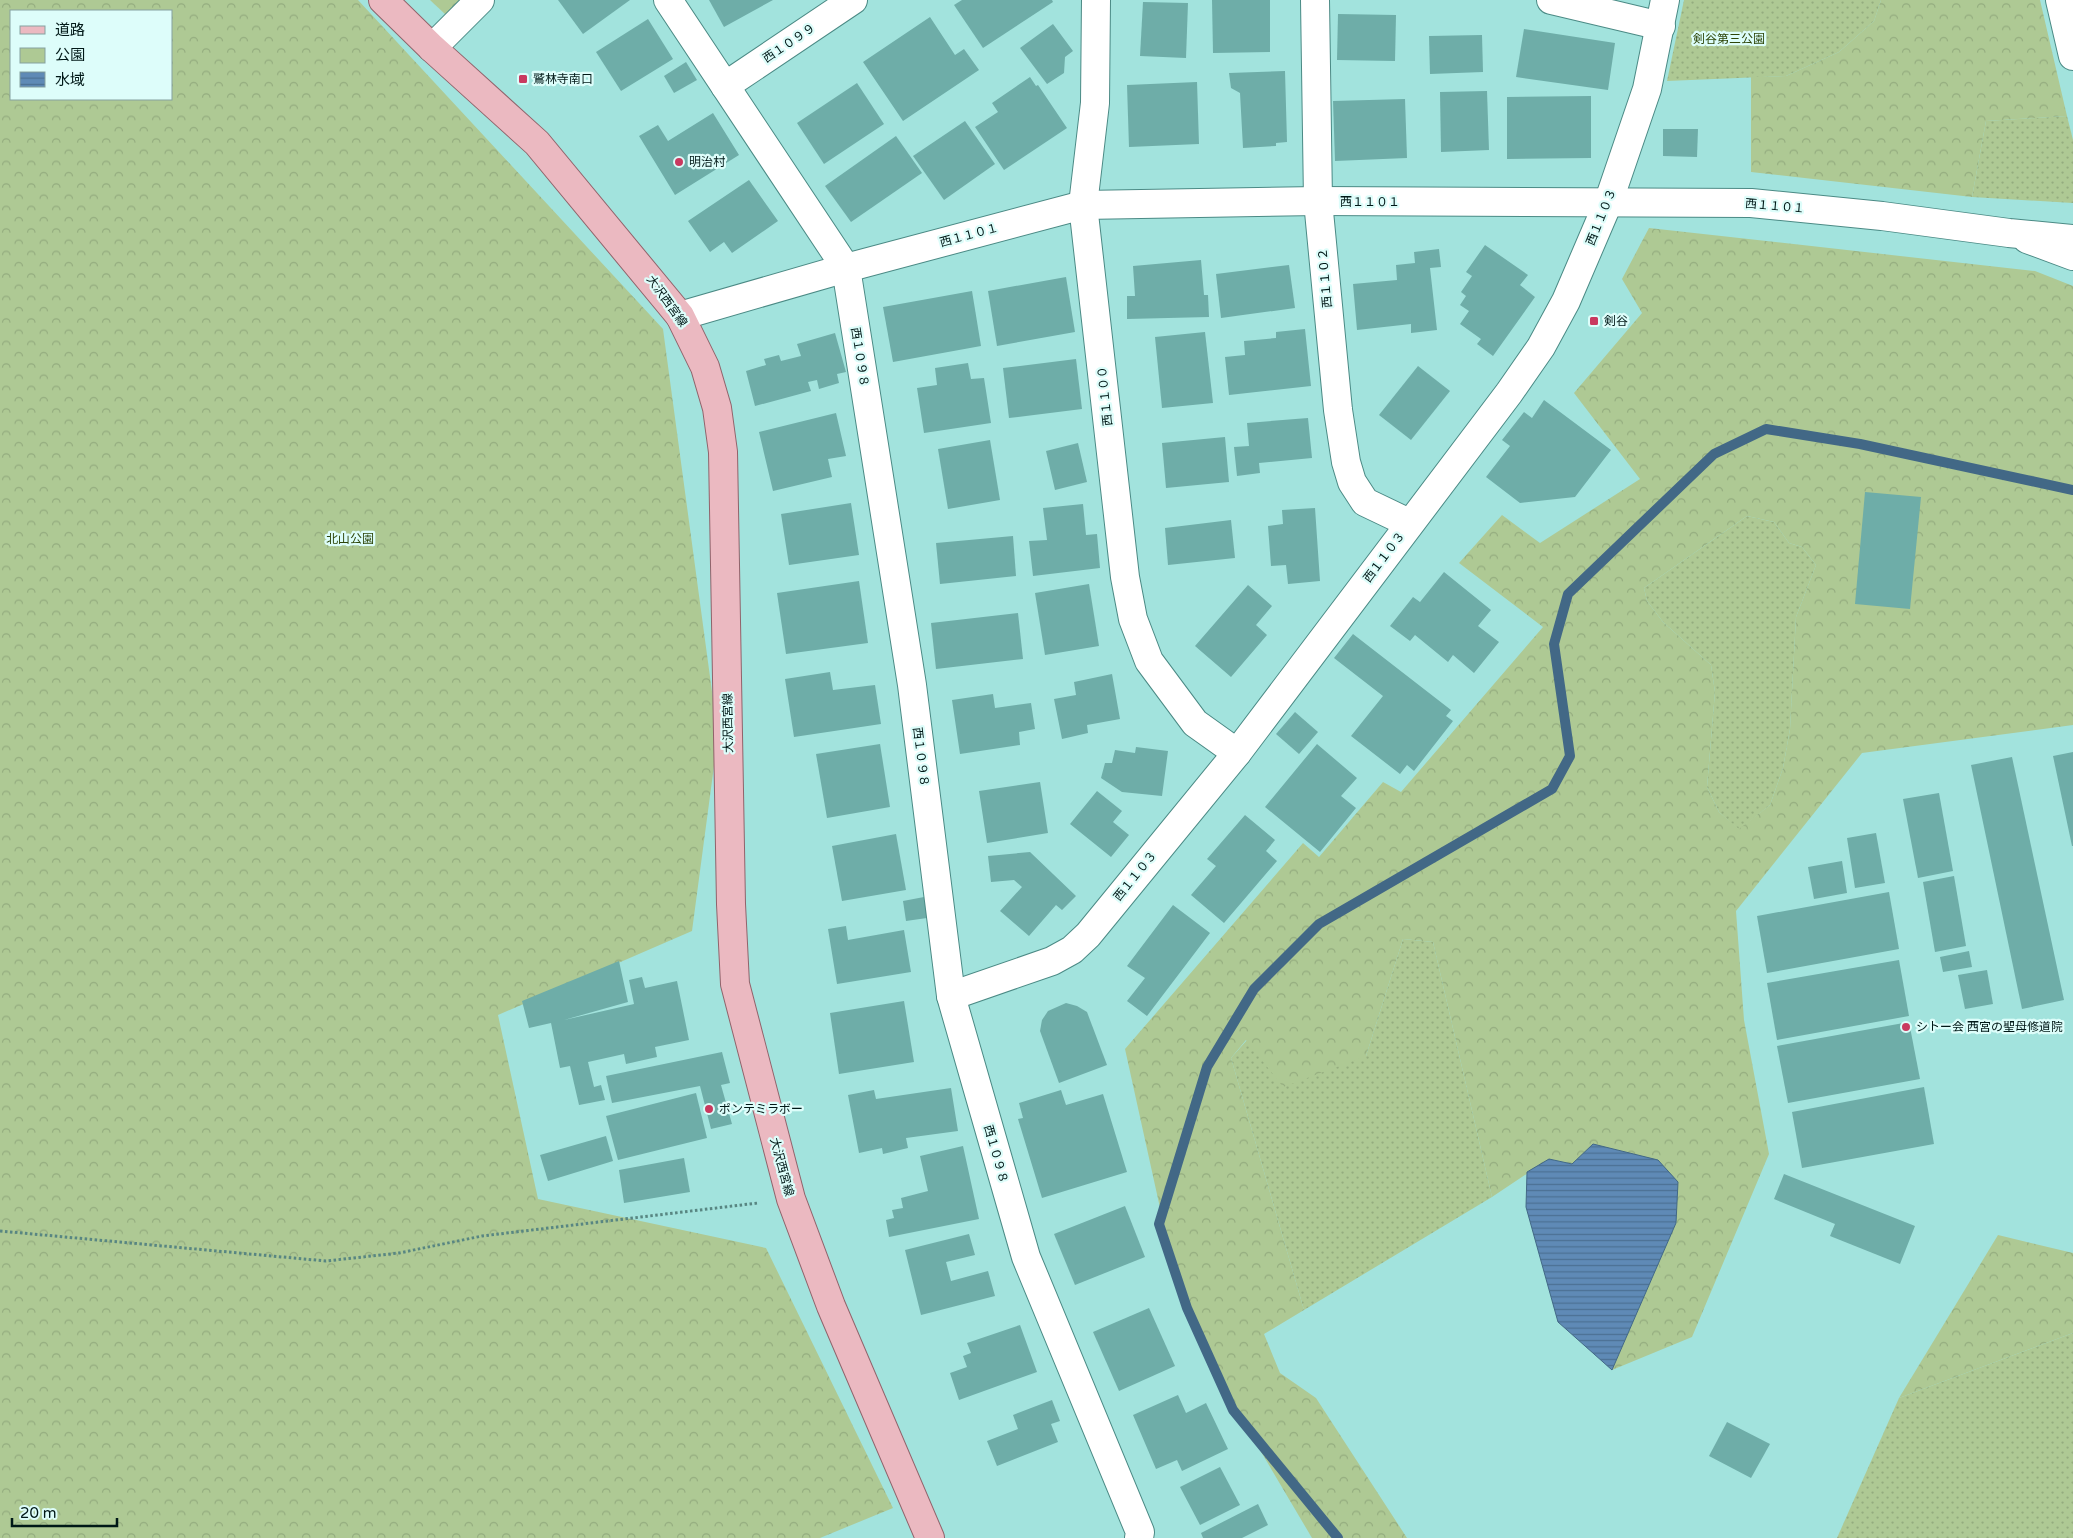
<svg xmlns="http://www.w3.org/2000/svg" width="2073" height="1538" viewBox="0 0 2073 1538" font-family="'Varela Round','Noto Sans JP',sans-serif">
	<defs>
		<pattern id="green-dots" width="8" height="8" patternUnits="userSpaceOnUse" patternTransform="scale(1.25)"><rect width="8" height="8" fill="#aec994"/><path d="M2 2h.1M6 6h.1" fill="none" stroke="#94ac7f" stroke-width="1.8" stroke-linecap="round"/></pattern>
		<pattern id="forest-crowns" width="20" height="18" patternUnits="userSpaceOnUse" patternTransform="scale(1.25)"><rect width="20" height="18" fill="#aec994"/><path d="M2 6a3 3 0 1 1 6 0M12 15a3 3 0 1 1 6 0" fill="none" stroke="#94ac7f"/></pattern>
		<pattern id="water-rules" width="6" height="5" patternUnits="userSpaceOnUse" patternTransform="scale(1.25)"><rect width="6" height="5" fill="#5f8ab6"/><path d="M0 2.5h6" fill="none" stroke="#4c7093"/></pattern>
	</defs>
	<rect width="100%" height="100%" fill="#a2e3dd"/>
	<g fill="url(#green-dots)">
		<polygon points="1684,0 1881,0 1874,21 1839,52 1786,76 1667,81"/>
		<polygon points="2067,116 2073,140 2073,203 1972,197 1986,121"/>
		<polygon points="1747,516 1774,522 1789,543 1802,547 1816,565 1796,617 1790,729 1783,768 1770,805 1739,830 1719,812 1707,787 1715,692 1711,665 1663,622 1647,601 1644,588"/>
		<polygon points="1403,939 1433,942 1492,1197 1304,1310 1231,1058 1247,1040 1366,1056"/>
		<polygon points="2073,1333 2073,1538 1837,1538 1899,1398"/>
	</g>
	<g fill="url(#forest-crowns)" fill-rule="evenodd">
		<path d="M0,0H358L663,329L718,736L692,931L498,1015L538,1199L766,1248L893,1508L820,1538H0ZM11,11H171V99H11Z"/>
		<polygon points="430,0 460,0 446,15"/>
		<polygon points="1881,0 2040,0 2067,116 1986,121 1972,197 1751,172 1751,77 1786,76 1839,52 1874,21"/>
		<path d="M1649,228L2035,271L2073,286V725L1862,753L1736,911L1744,1020L1769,1154L1692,1337L1612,1370L1676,1223L1572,1164L1549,1159L1492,1197L1433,942L1403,939L1366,1056L1283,1087L1246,1040L1231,1058L1304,1310L1264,1334L1280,1373L1316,1398L1407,1538H1312L1215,1374L1177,1285L1125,1049L1303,843L1319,857L1383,782L1401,792L1543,627L1459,563L1502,515L1540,543L1640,479L1574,393L1642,313L1622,279ZM1747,516L1774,522L1789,543L1802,547L1816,565L1796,617L1790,729L1783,768L1770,805L1739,829L1719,812L1707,787L1715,692L1711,665L1663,622L1647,601L1644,588Z"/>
		<polygon points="1998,1235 2073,1253 2073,1333 1899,1398"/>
	</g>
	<polygon fill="url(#water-rules)" stroke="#426886" points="1593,1144 1658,1160 1678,1182 1676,1223 1612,1370 1558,1322 1526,1207 1527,1172 1549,1159 1572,1164"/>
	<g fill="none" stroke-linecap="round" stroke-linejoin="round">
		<polyline stroke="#426886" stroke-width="10" points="1338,1538 1233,1410 1187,1308 1159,1224 1207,1067 1254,989 1319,924 1552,789 1570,756 1554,644 1568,594 1714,454 1766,429 1860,444 2073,490"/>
	</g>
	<g fill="#6eada8">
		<polygon points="558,0 630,0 583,34"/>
		<polygon points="709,0 773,0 724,27"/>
		<polygon points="962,0 1052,0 1053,2 983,48 954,5"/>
		<polygon points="1212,0 1270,0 1270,52 1213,53"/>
		<polygon points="1143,2 1188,3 1186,58 1140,56"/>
		<polygon points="1338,14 1396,15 1395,61 1337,60"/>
		<polygon points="930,17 955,55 964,49 979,70 903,121 863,62"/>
		<polygon points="648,19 673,59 621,91 596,52"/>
		<polygon points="1053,24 1073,51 1065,57 1064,73 1047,84 1020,48"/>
		<polygon points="1524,29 1615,43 1608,90 1516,77"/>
		<polygon points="1482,35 1483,72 1430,74 1429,36"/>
		<polygon points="686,62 697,80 674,93 664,76"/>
		<polygon points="1285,71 1287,142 1276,143 1276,146 1243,148 1240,93 1231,88 1229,73"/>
		<polygon points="1030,77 1036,86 1038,85 1067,128 1004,170 975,127 998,112 992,103"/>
		<polygon points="1197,82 1199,144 1129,147 1127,85"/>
		<polygon points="857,83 884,124 824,164 797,123"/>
		<polygon points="1487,91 1489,150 1441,152 1440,92"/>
		<polygon points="1591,96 1591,158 1507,159 1507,97"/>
		<polygon points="1405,99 1407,158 1335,161 1333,101"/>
		<polygon points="713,113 739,155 675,195 639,136 658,125 668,141"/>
		<polygon points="965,121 995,164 944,200 913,156"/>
		<polygon points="1663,129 1698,129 1697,157 1663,156"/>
		<polygon points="896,136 922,173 851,222 825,186"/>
		<polygon points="749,180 778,221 732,253 724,242 710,252 688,221"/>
		<polygon points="1485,245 1528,275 1520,285 1535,297 1493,356 1477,344 1481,339 1460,324 1469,311 1460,305 1466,296 1461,292 1472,276 1466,272"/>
		<polygon points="1439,249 1441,267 1430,268 1437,330 1411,333 1411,324 1357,330 1353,284 1397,280 1396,265 1415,263 1414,252"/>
		<polygon points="1201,260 1204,295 1208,295 1209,317 1127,319 1127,296 1135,296 1133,266"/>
		<polygon points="1289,265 1295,308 1221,318 1216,274"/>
		<polygon points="1066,277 1075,332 997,346 988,291"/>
		<polygon points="972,291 981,346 893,362 883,307"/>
		<polygon points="1305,329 1311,386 1229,395 1225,357 1245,355 1244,341 1276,338 1276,332"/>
		<polygon points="1205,332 1213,403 1162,408 1155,337"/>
		<polygon points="835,333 846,372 837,374 839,383 819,389 817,380 808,382 811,391 755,406 746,371 766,365 764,359 779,355 781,361 801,356 797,344"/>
		<polygon points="1076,359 1082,409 1009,418 1003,368"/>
		<polygon points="968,363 971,379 984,378 991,423 924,433 917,388 937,385 935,368"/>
		<polygon points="1418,366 1450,391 1411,440 1379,415"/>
		<polygon points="1544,400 1611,450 1575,497 1520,503 1486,477 1510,446 1502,440 1524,412 1532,418"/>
		<polygon points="836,413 846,456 828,459 832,477 773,491 759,432"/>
		<polygon points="1308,418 1312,458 1259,463 1260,473 1237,476 1234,447 1249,446 1247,423"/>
		<polygon points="1225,437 1229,482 1166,488 1162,443"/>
		<polygon points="990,440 1000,500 948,509 938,449"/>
		<polygon points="1078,443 1087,482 1055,490 1046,451"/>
		<polygon points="1865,492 1921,497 1910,609 1855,604"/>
		<polygon points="851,503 859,555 789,565 781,514"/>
		<polygon points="1083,504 1086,535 1097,534 1100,568 1033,576 1029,541 1047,540 1043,508"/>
		<polygon points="1315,508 1320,581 1288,584 1286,565 1271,566 1268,526 1283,524 1282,510"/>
		<polygon points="1231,520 1235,558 1168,565 1165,528"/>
		<polygon points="1013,536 1016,576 940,584 936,543"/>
		<polygon points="1444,572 1491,610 1478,626 1499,642 1474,673 1453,655 1448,662 1415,635 1410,641 1390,626 1413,597 1420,602"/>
		<polygon points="859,581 868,643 786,654 777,593"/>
		<polygon points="1089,584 1099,646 1045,655 1035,593"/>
		<polygon points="1248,585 1272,606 1256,625 1267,635 1231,677 1195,646"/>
		<polygon points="1018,613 1023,659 936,669 931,623"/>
		<polygon points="1353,634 1451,710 1446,716 1453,721 1414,771 1407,765 1400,774 1351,736 1383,696 1334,658"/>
		<polygon points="830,672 833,690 875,685 881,724 794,737 785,679"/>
		<polygon points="1112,674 1120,719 1087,725 1088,733 1062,739 1054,699 1076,695 1074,682"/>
		<polygon points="993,694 995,708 1031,703 1035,729 1019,732 1020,745 960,754 952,700"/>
		<polygon points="1295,712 1318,732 1299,754 1276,734"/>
		<polygon points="880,744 890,807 827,818 816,754"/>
		<polygon points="1317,744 1357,778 1341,796 1356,808 1320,852 1265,807"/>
		<polygon points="1136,747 1168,751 1162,796 1122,792 1101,778 1105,763 1112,763 1115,750 1135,753"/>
		<polygon points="2073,752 2073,846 2072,846 2053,756"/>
		<polygon points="2012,757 2064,1000 2022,1009 1971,765"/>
		<polygon points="1040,782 1048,833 987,843 979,791"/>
		<polygon points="1097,791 1122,811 1113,822 1129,835 1111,857 1070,824"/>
		<polygon points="1939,793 1953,871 1918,878 1903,799"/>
		<polygon points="1245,815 1275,840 1266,851 1277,861 1224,923 1191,895 1216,866 1207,859"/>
		<polygon points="1876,833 1885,883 1855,888 1847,838"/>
		<polygon points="896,834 906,890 842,901 832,846"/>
		<polygon points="1030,852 1076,896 1062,910 1056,905 1029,936 1000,911 1022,887 1014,880 991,882 988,856"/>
		<polygon points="1842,861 1847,893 1814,899 1808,867"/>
		<polygon points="1954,876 1966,946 1935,952 1923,882"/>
		<polygon points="1889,892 1899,949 1767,973 1757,916"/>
		<polygon points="924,897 927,918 906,921 903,901"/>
		<polygon points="1173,905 1210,933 1147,1016 1127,1001 1145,978 1127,966"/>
		<polygon points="846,926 848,940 904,930 911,972 837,984 828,929"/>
		<polygon points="1969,951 1972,967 1943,972 1940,957"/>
		<polygon points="1899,960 1909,1016 1777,1040 1767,983"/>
		<polygon points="619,961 628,1002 564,1020 634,1004 629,980 642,977 645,988 677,981 689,1040 655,1047 657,1057 626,1064 624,1054 588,1062 594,1087 601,1085 605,1100 579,1105 570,1066 560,1068 551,1023 529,1028 522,1001"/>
		<polygon points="1987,970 1993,1004 1965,1009 1958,975"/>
		<polygon points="904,1001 914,1062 839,1074 830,1013"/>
		<polygon points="1066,1003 1077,1006 1087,1012 1107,1065 1059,1083 1040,1031 1042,1020 1048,1011"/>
		<polygon points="1909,1022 1920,1079 1788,1103 1777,1046"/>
		<polygon points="722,1052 730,1083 721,1085 732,1124 711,1129 700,1086 612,1103 606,1076"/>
		<polygon points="1924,1087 1934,1144 1802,1168 1792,1112"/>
		<polygon points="951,1088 958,1131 906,1138 908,1148 883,1154 882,1148 859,1153 848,1095 874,1090 876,1099"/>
		<polygon points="1061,1090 1066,1105 1103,1094 1127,1172 1042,1198 1018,1119 1023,1118 1019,1103"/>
		<polygon points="696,1093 707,1138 618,1160 606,1116"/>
		<polygon points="606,1136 613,1161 548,1181 540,1155"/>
		<polygon points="963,1146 979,1219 889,1237 886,1220 894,1218 892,1210 903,1208 901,1198 928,1191 920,1156"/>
		<polygon points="684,1158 690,1192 624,1203 619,1170"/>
		<polygon points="1784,1174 1915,1226 1900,1264 1830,1236 1835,1224 1774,1199"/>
		<polygon points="1125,1206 1145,1257 1075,1285 1054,1234"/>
		<polygon points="969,1234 975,1255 946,1262 951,1281 988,1271 995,1296 921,1315 905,1250"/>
		<polygon points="1149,1308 1175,1366 1119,1391 1093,1332"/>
		<polygon points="1020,1325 1037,1372 959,1400 950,1373 967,1367 963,1356 971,1353 967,1343"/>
		<polygon points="1178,1395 1186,1413 1206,1403 1228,1449 1182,1471 1177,1460 1156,1469 1133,1415"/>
		<polygon points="1052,1400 1060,1421 1051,1424 1058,1442 997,1466 987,1441 1018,1429 1013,1415"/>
		<polygon points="1727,1422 1770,1444 1751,1478 1709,1456"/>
		<polygon points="1220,1467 1240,1505 1200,1525 1180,1487"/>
		<polygon points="1258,1504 1268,1525 1242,1538 1203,1538 1201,1533"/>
	</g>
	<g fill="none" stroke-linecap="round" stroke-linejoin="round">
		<defs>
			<g id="minor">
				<polyline points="668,0 846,268 912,685 951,996 1026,1257 1140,1532 1139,1538"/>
				<polyline points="1096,0 1095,103 1083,205 1125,577 1133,619 1149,661 1195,723 1237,753"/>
				<polyline points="1315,0 1318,201 1338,410 1346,462 1352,482 1365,502 1409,523"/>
				<polyline points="1551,0 1661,26"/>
				<polyline points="2060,0 2073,56"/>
				<polyline points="432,48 480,0"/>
				<polyline points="725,86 853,0"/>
				<polyline points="2027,239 2073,256"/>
				<polyline points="951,996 1052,961 1072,950 1088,935 1237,753 1509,393 1541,347 1566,301 1608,203 1647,89 1665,0"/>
			</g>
			<polyline id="tertiary" points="680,316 846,268 1083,205 1318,201 1751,203 1882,216 2009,233 2073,239"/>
			<polyline id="primary" points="383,0 432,48 537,143 680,316 705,367 717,408 723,452 731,904 735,984 791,1199 831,1306 930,1538"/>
		</defs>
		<use href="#minor" stroke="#4b8a85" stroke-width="30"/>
		<use href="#tertiary" stroke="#4b8a85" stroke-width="30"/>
		<use href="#primary" stroke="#90636b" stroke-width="30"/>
		<polyline stroke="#588682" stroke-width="3" stroke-dasharray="2.5 2.5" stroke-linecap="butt" points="0,1231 326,1261 399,1253 482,1236 758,1203"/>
		<use href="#minor" stroke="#fff" stroke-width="28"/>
		<use href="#tertiary" stroke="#fff" stroke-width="28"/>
		<use href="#primary" stroke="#ebb9c1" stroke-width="28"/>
	</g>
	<g fill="#c9395f" stroke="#ddfdfa" stroke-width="2">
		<rect x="518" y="74" width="10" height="10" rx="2.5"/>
		<circle cx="679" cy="162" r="5"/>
		<rect x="1589" y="316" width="10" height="10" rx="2.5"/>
		<circle cx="1906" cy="1027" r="5"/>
		<circle cx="709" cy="1109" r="5"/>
	</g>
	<g text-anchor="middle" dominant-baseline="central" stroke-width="4.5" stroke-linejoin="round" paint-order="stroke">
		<g font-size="12" fill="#2d4508" stroke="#ddfdfa">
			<text x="1729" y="39">剣谷第三公園</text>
			<text x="350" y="539">北山公園</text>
		</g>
		<g font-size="12" fill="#001817" stroke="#ddfdfa">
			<text transform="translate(789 43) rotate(-34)">西１０９９</text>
			<text x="1370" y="202">西１１０１</text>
			<text transform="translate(1775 206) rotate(5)">西１１０１</text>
			<text transform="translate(1601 217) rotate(-68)">西１１０３</text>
			<text transform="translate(969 235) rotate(-15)">西１１０１</text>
			<text transform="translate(1325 278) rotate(-95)">西１１０２</text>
			<text transform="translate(667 301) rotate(54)">大沢西宮線</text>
			<text transform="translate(860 357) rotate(81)">西１０９８</text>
			<text transform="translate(1105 396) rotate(-96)">西１１００</text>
			<text transform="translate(1384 557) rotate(-53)">西１１０３</text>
			<text transform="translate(728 723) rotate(-91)">大沢西宮線</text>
			<text transform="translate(921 757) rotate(83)">西１０９８</text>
			<text transform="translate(1135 876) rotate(-51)">西１１０３</text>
			<text transform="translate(996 1154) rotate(74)">西１０９８</text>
			<text transform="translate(782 1167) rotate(75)">大沢西宮線</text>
		</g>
		<g font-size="12" fill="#001817" stroke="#ddfdfa" text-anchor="start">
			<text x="533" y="79">鷲林寺南口</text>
			<text x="689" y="162">明治村</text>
			<text x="1604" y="321">剣谷</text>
			<text x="1916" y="1027">シトー会 西宮の聖母修道院</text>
			<text x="719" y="1109">ポンテミラボー</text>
		</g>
	</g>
	<rect x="10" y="10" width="162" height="90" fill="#ddfdfa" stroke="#85a19f"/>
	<rect x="20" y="26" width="25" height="8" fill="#ebb9c1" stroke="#85a19f"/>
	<text x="55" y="35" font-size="15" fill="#001817">道路</text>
	<rect x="20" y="48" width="25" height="15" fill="#aec994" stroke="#85a19f"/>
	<text x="55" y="60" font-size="15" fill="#001817">公園</text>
	<rect x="20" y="72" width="25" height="15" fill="url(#water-rules)" stroke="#85a19f"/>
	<text x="55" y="85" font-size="15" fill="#001817">水域</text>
	<path d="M12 1518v8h105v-8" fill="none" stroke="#001817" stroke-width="2.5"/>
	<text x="20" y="1518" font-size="15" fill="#001817" stroke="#ddfdfa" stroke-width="4" paint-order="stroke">20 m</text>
</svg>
